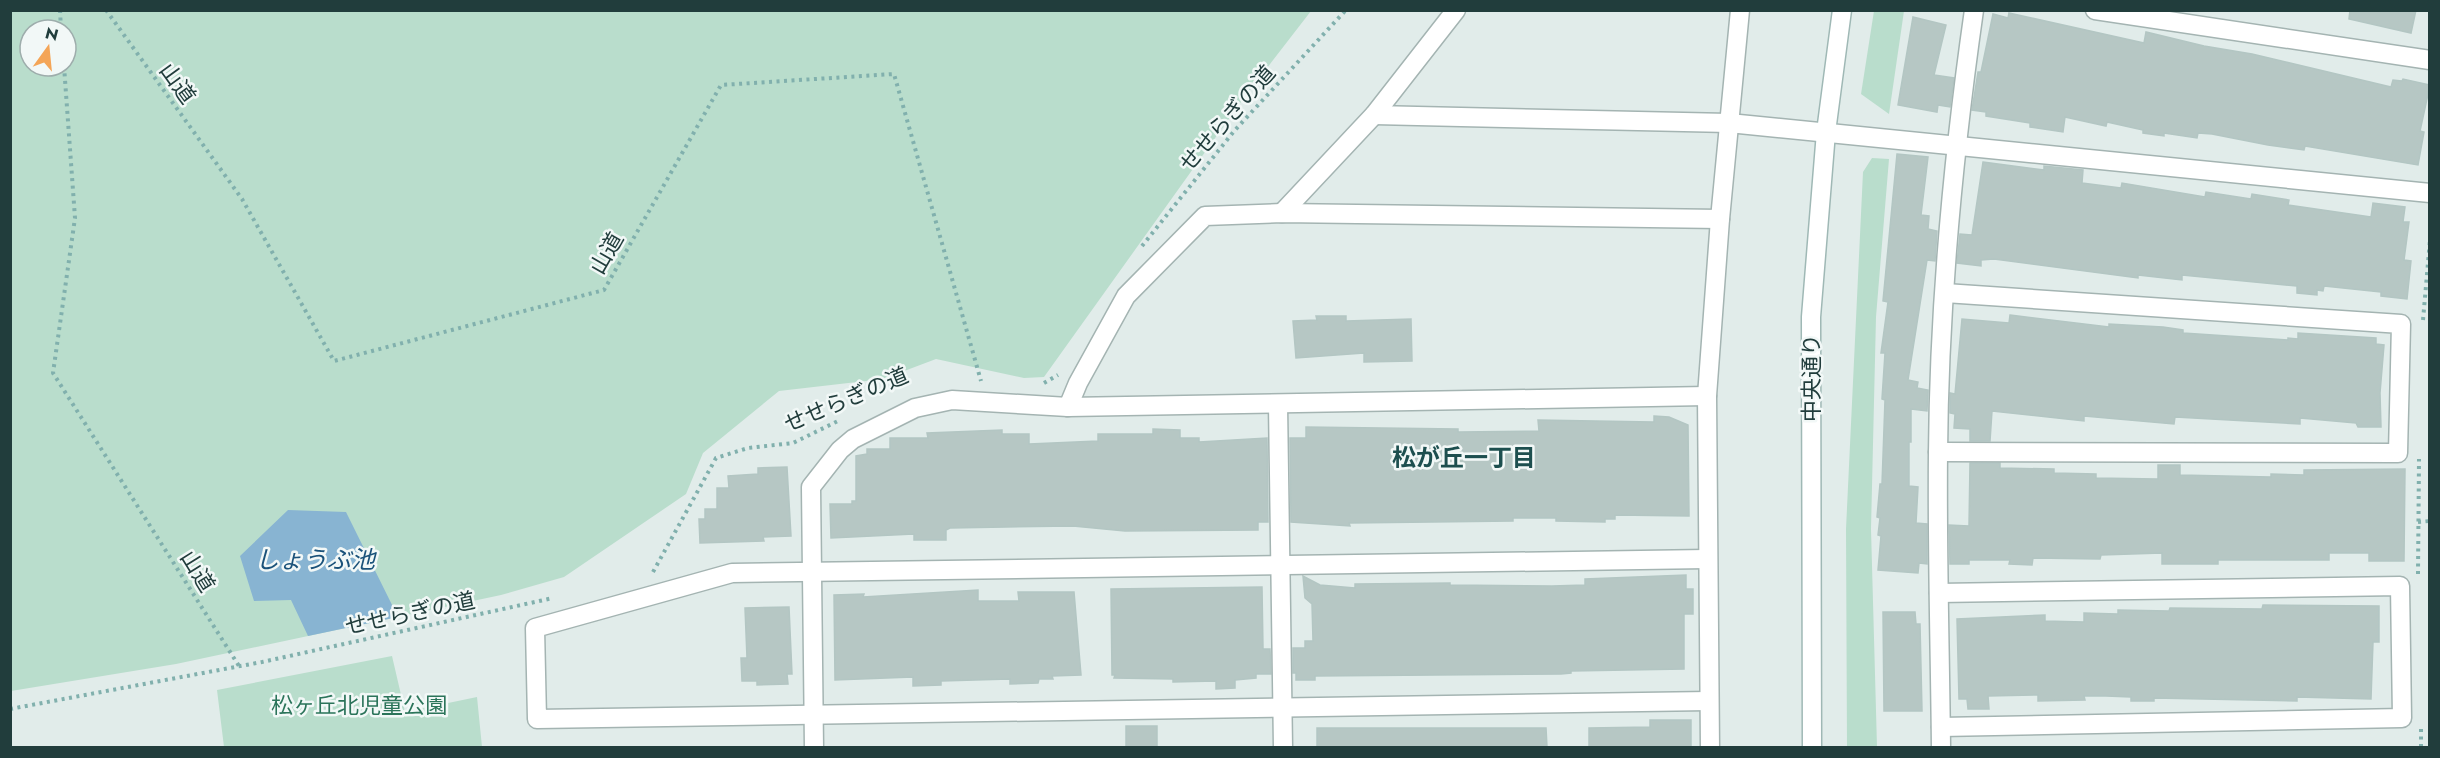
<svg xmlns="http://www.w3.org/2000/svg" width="2440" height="758" viewBox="0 0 2440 758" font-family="Jost,'Noto Sans JP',sans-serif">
	<rect width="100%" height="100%" fill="#e1ecea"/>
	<g fill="#b9ddcc" fill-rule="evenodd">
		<path d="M11,11H1311L1243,99L1044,377L1024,378L936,359L883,379L779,391L703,453L686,494L564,577L501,595L176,664L11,691ZM30,30H66V66H30Z"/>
		<polygon points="1874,11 1904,11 1889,114 1861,94"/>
		<polygon points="1872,158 1889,159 1876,317 1871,529 1877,747 1847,748 1846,529 1863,172"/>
		<polygon points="392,656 405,712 477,697 482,747 224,747 217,690"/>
	</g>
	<polygon fill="#88b4d2" points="288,510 346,512 398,617 308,636 291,600 254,601 240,556"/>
	<g fill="#b6c7c4" stroke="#b3c6c3" stroke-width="1.5">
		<polygon points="2350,10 2416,10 2411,33 2349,19"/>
		<polygon points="2009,13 2144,43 2146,32 2204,46 2252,54 2391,87 2393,80 2402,81 2403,79 2430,85 2420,131 2424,132 2418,165 2305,146 2304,150 2268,145 2212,134 2198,133 2197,138 2164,133 2164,136 2143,133 2143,130 2107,122 2106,126 2065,117 2063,132 2030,127 2030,123 1986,116 1986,112 1972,110 1978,72 1981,72 1993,14 2008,18"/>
		<polygon points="1913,17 1946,25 1934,75 1954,78 1950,107 1938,105 1937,112 1898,105"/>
		<polygon points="1897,154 1928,157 1921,215 1929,216 1928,229 1937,231 1935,261 1927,260 1908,380 1918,382 1917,388 1928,390 1927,411 1911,409 1911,442 1909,442 1909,486 1918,487 1916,523 1927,524 1927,564 1919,563 1918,573 1878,570 1881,536 1878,535 1880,518 1877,517 1880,484 1882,484 1885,400 1882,399 1885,353 1881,353 1888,302 1883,301"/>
		<polygon points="1983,162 2044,170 2044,166 2083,170 2082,183 2121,188 2122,183 2205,197 2206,192 2251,199 2252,194 2289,200 2288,205 2371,217 2373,203 2405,207 2403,222 2409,222 2404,260 2411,261 2407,299 2381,296 2381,292 2324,286 2323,291 2317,290 2317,295 2297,293 2297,286 2182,275 2182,280 2138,275 2138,278 1994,259 1981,260 1981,266 1957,263 1960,234 1972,235"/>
		<polygon points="2010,315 2109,327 2109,324 2163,327 2183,330 2183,333 2288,340 2288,338 2298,339 2298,333 2376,338 2376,344 2384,345 2380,393 2381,427 2358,427 2356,423 2300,418 2300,424 2175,417 2174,424 2084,416 2084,421 1992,411 1990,441 1970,441 1970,429 1954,428 1955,414 1950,413 1950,393 1955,394 1962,319 2009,323"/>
		<polygon points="1316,316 1346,316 1346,321 1411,319 1412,361 1364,362 1364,353 1296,358 1293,321 1317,320"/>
		<polygon points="1654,416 1669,417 1688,425 1689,516 1615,515 1615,519 1605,519 1605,522 1556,521 1556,518 1513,518 1513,521 1349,523 1350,526 1291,522 1290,438 1306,438 1306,427 1458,429 1458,432 1539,431 1538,420 1654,422"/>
		<polygon points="1153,429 1180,430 1180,438 1199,438 1199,442 1267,438 1268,522 1258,522 1258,530 1125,531 1073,526 1006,527 950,528 946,530 946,540 914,540 914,534 831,538 830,504 852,504 852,501 856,501 856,456 867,454 867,449 890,449 890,438 928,438 927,433 1002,430 1002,434 1029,434 1029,444 1098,441 1098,434 1153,434"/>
		<polygon points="1970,463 2000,463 2000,468 2054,469 2054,473 2096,474 2096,478 2158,479 2158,465 2180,465 2180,475 2271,477 2271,474 2304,475 2304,470 2405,469 2404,561 2369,561 2369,553 2329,553 2329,560 2218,560 2218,564 2162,564 2162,553 2101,555 2100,559 2033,558 2032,565 2009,564 2010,560 1969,560 1969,564 1950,564 1949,525 1969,526"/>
		<polygon points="787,467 791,536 763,537 764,541 700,543 699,519 705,519 705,509 717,509 717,488 729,488 728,476 758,474 758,468"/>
		<polygon points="1686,575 1686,589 1693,589 1693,614 1684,614 1684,669 1571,671 1571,673 1561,674 1315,676 1315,680 1296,680 1296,673 1293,673 1293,648 1305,648 1305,641 1313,641 1312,604 1305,598 1303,576 1320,585 1355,588 1355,584 1450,583 1450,585 1552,586 1585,585 1585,579"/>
		<polygon points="1262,587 1263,649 1270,649 1271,674 1256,674 1256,678 1235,680 1235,688 1216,689 1216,681 1173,682 1173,679 1114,678 1115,675 1112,675 1111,589"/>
		<polygon points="978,590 978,601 1019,601 1018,592 1074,592 1081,675 1052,676 1053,679 1039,679 1038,683 1010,684 1010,679 941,681 941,685 913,686 913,677 835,680 834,595 864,594 863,597"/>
		<polygon points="2263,605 2379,606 2379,642 2373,642 2371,699 2297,697 2297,701 2154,698 2154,701 2131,701 2131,697 2106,696 2084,696 2085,700 2038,701 2038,695 1988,696 1989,709 1968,709 1967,699 1959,699 1957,619 2045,615 2045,621 2084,622 2084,613 2118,614 2118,610 2169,611 2170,608 2262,609"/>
		<polygon points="789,607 792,674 787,674 788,684 757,685 757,681 742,681 741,658 747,658 745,608"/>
		<polygon points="1883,612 1915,612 1916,624 1920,624 1922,711 1884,711"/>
		<polygon points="1650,720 1691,720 1691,747 1589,747 1589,728 1650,727"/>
		<rect x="1126" y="726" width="31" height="21"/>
		<polygon points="1317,728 1546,728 1547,747 1317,747"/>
	</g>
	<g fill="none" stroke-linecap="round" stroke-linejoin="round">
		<defs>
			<g id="street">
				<polyline points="2095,10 2430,60"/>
				<polyline points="1374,115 1729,123 2430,193"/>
				<polyline points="1282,213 1374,115 1456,10"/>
				<polyline points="1278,404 1283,748"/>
				<polyline points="1068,407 1078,383 1126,296 1205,216 1282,213 1720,219"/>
				<polyline points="1938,452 2398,453 2401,324 1945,293"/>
				<polyline points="1707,559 732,573 535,628 537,719 1709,701"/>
				<polyline points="1939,593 2400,586 2402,718 1941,727"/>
				<polyline points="814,748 811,487 840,450 853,439 915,408 952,400 1068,407 1707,396"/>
				<polyline points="1710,748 1707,396 1720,219 1740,10"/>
				<path d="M1941,748C1940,649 1937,551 1938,453C1939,305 1953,157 1974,10"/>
			</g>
			<polyline id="secondary" points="1812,748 1811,317 1826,132 1842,10"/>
		</defs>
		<use href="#street" stroke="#a4b4b2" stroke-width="21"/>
		<use href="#secondary" stroke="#9fb8b5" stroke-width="21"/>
		<g stroke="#81b0ad" stroke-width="4" stroke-dasharray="3 4.5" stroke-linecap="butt">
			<polyline points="60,10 61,30"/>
			<polyline points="106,10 242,199 334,361 604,290 721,85 894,74 981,381"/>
			<polyline points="64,66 75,218 53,373 239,666"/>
			<polyline points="1142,246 1235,130 1346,10"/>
			<polyline points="2423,320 2430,240"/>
			<polyline points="1044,383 1058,375"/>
			<polyline points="2418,522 2430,521"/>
			<polyline points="653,572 716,458 748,448 793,443 838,421"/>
			<polyline points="2418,574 2419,459"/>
			<polyline points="10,709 262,662 553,598"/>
			<polyline points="2421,729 2421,748"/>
		</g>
		<use href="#street" stroke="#fff" stroke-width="18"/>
		<use href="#secondary" stroke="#fff" stroke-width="18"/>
	</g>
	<g text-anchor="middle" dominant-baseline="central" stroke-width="5" stroke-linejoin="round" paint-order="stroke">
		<g font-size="22" fill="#213d3c" stroke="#f2f8f7">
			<text transform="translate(178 83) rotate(54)">山道</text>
			<text transform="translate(1227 118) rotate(-49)">せせらぎの道</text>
			<text transform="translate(606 253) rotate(-60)">山道</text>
			<text transform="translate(1811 378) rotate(-90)">中央通り</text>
			<text transform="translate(846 399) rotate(-23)">せせらぎの道</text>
			<text transform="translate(198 571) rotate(58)">山道</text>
			<text transform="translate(410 613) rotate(-12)">せせらぎの道</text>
		</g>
		<g font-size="22" fill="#2b745a" stroke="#f2f8f7">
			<text x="359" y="705">松ヶ丘北児童公園</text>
		</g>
		<g font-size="24" font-weight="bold" fill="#1d4f4f" stroke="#f2f8f7">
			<text x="1464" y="457">松が丘一丁目</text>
		</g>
		<g font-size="24" font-style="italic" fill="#1a527a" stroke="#f2f8f7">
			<text x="315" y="559">しょうぶ池</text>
		</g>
	</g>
	<rect width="2440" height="758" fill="none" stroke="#213d3c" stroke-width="24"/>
	<g transform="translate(48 48) rotate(15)"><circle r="28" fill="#f2f8f7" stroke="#9eadac" stroke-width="1.5"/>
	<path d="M0-4.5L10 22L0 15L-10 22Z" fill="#f4a557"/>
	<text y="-9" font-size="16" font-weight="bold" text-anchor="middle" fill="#213d3c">N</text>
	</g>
</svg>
